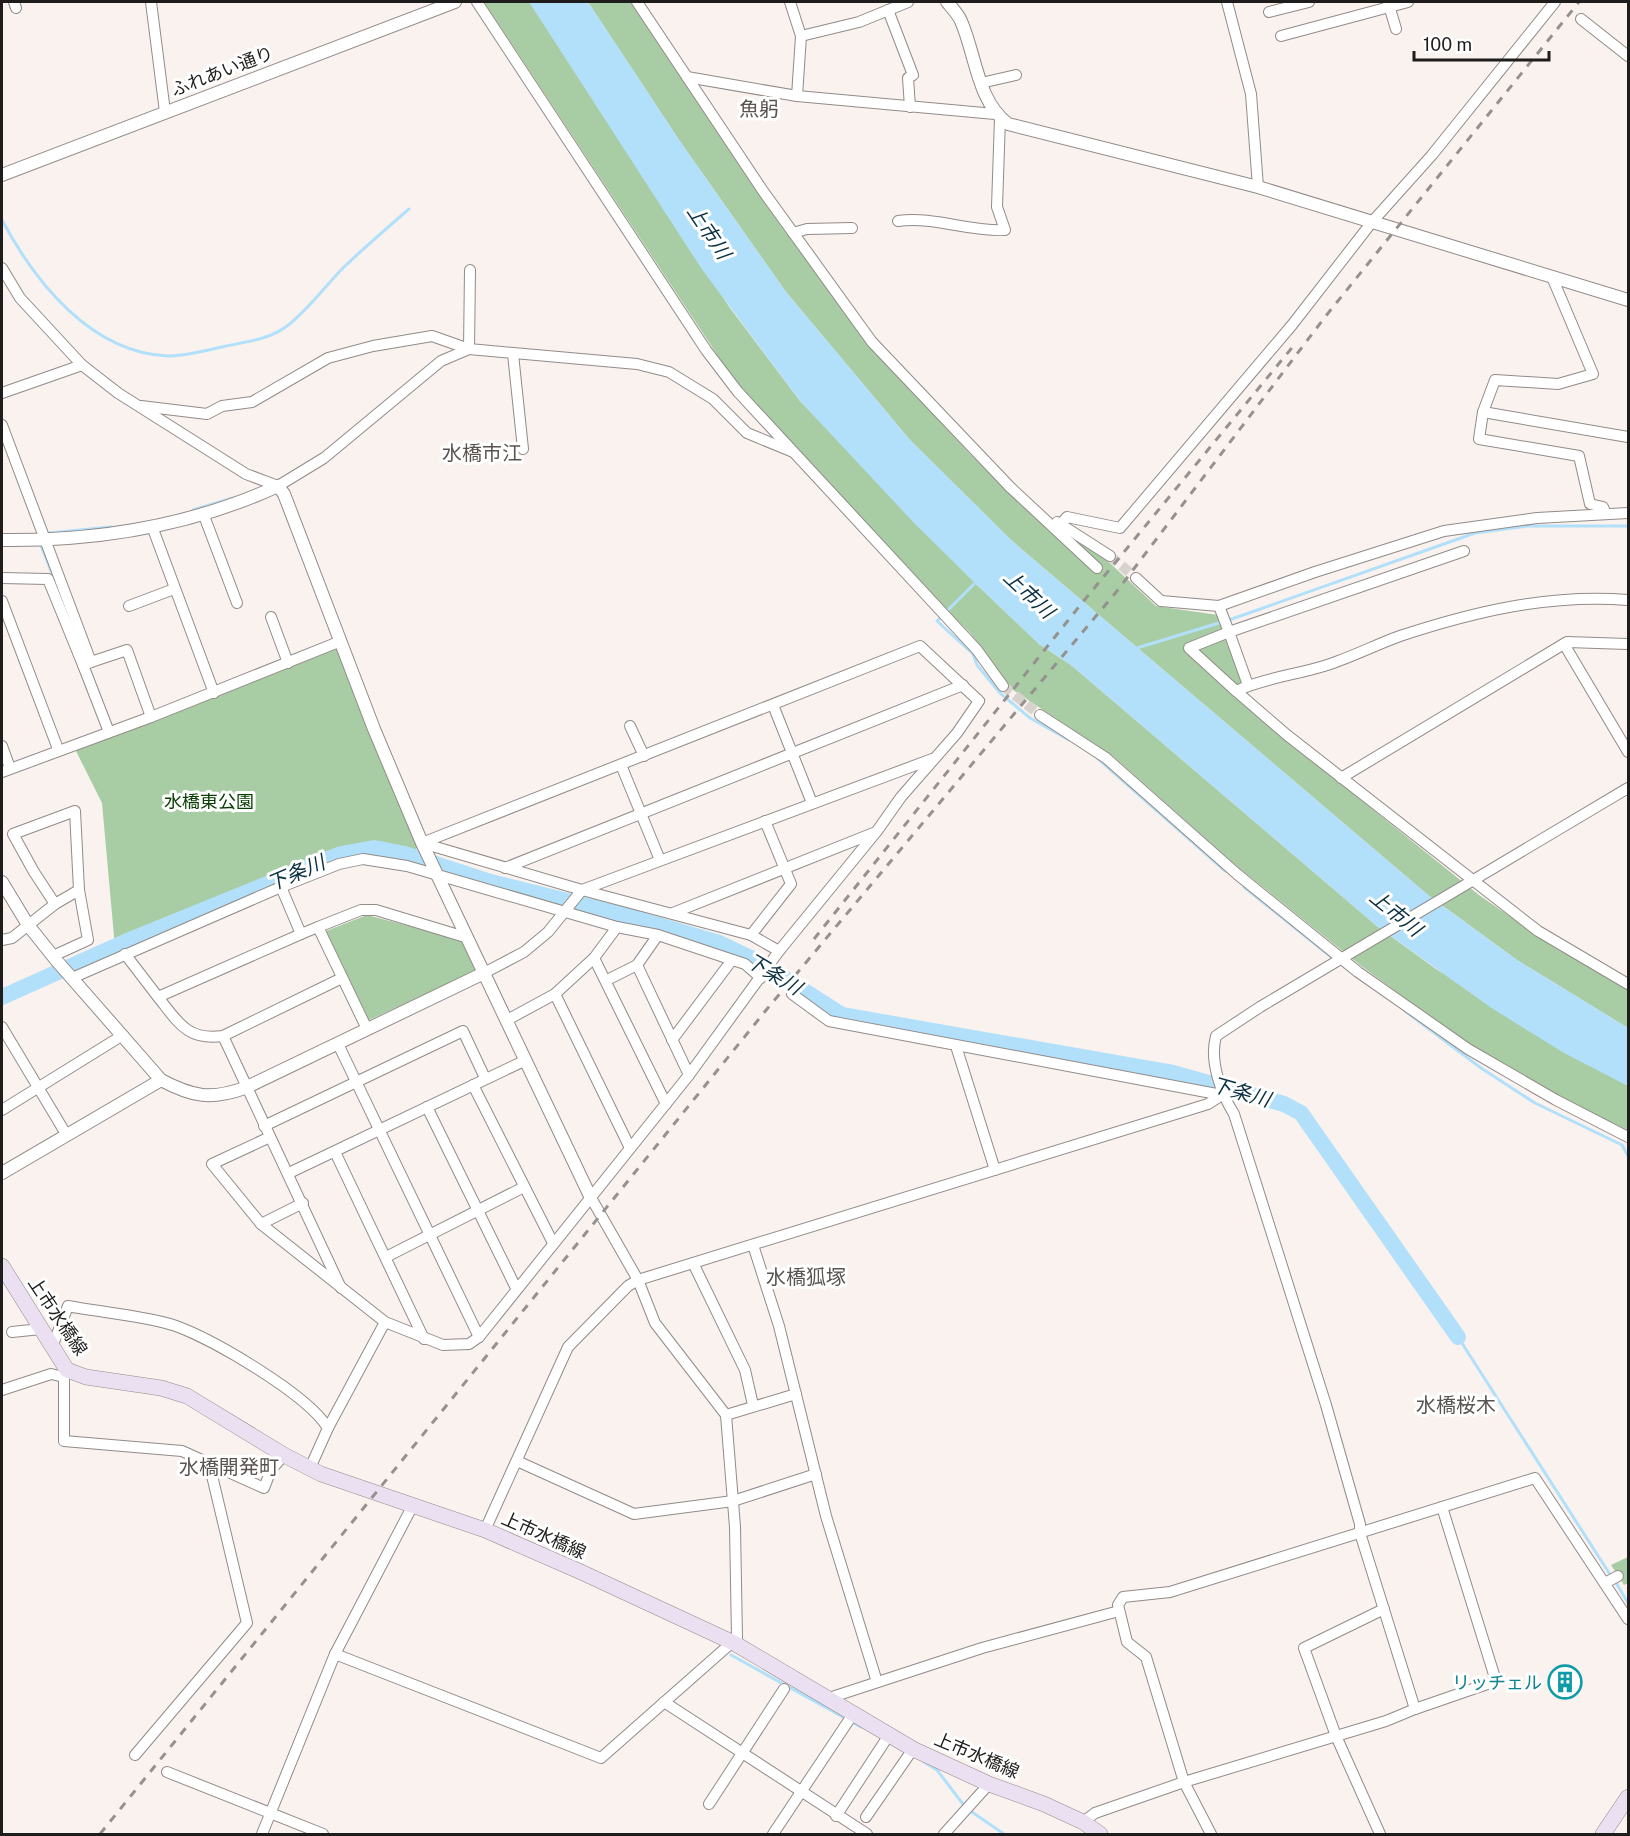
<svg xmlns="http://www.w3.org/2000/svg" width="1630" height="1836" viewBox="0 0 1630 1836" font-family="'Public Sans','Noto Sans JP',sans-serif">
	<rect width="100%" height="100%" fill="#f9f2ee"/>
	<g fill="#a8cca3">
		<polygon points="484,2 530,2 730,308 800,401 975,583 1039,644 1071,665 1378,927 1436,969 1628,1086 1628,1130 1549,1092 1479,1052 1360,965 1238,867 1113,756 1007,686 971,634 864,527 751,399 722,362"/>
		<polygon points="588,2 631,2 781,226 840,305 882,358 968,452 1036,518 1099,553 1156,606 1218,615 1248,694 1311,760 1479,895 1555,948 1628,989 1628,1028 1517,960 1428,895 1012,541 910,440 786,292 679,140"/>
		<polygon points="341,641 418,848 405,854 374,848 341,854 115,947 102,803 75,749"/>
		<polygon points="367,915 462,940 476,971 369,1020 326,931"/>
		<polygon points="1628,1557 1628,1583 1624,1585 1611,1565"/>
	</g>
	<polygon fill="#b2e0fa" points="529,2 588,2 679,140 786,292 910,440 1012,541 1428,895 1517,960 1628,1028 1628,1086 1564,1053 1490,1007 1378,927 1071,665 1039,644 975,583 915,524 800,401 701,268"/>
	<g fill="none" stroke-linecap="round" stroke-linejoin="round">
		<g stroke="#b2e0fa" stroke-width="3">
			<path d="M2,220C35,282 91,353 168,356C186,356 204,351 222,347C243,342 269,340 287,326C309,309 325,286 344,267C365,247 387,228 409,209"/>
			<polyline points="193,510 233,498"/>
			<polyline points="49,533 111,527"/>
			<polyline points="40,543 55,581"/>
			<polyline points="975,583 937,621 973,654 977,665 1000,693 1030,718 1069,740"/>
			<polyline points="1229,620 1475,533 1527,526 1628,526"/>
			<polyline points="1137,648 1222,622"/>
			<polyline points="1097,758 1225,871"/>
			<polyline points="1244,887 1335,960"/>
			<polyline points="1405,1011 1481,1068 1535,1103 1622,1145 1628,1156"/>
			<polyline points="1458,1337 1611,1576"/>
			<polyline points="1615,1581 1628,1603"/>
			<polyline points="731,1655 861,1727"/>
			<polyline points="924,1762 937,1770 966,1808 1004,1834"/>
		</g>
		<polyline stroke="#b2e0fa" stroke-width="16" points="2,997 125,942 341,854 374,848 405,854 491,882 628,916 719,943 759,962 842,1015 1173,1073 1284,1104 1301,1113 1458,1337"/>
		<g stroke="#d8d2ce" stroke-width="10" stroke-dasharray="10 5" stroke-linecap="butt">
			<polyline points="1110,556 1136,578"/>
			<polyline points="1003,686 1040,715"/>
		</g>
		<defs>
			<g id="minor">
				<polyline points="14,2 16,8"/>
				<polyline points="151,2 165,112"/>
				<polyline points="477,2 706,350 738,392 977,650 1003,686"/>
				<polyline points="637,2 763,191 872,342 1010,487 1097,568"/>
				<polyline points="790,2 801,36"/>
				<polyline points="1227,2 1251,94 1258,187"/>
				<polyline points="1388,2 1396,29"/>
				<polyline points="888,10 913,75 908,78 910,107"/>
				<polyline points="1269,12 1309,2"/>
				<polyline points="1581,19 1628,56"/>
				<polyline points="1281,36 1408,2"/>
				<polyline points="687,77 797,96 995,114"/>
				<polyline points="981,83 1016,75"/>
				<polyline points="797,96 801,36 859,22 908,2"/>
				<path d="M898,221C934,216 969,232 1005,230L997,207L1000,118"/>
				<polyline points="793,233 807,229 852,228"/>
				<polyline points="2,268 20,298 82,365 118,393 246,474 278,486 324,458 441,361 469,349 637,364 669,372 713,399 747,433 793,452"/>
				<polyline points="1552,277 1593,374 1558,384 1495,380 1483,412 1479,439 1579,456 1590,504 1603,507 1606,514"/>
				<polyline points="513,354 523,449"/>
				<polyline points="2,393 82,365"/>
				<polyline points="141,406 207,414 222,406 252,402 328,358 373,346 432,336 469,349 470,270"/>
				<polyline points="1483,412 1628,437"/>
				<polyline points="2,425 91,662 83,665 109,732"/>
				<polyline points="203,513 237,603"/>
				<polyline points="1057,522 1110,556"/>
				<polyline points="1061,524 1067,517 1120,528 1292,325 1372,222 1432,155 1555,2"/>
				<polyline points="153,529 214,693"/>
				<polyline points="2,578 48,579 83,665"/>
				<polyline points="1136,578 1161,601 1219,606 1315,572 1444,531 1537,518 1628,513"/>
				<path d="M1628,600C1549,594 1476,611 1400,636C1375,645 1350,658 1324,666C1295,675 1264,678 1236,691L1287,735L1538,931L1628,984"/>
				<polyline points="2,601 58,749"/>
				<polyline points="129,606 174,589"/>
				<polyline points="1219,606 1229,632 1189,648 1236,691"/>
				<polyline points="271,617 288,663"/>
				<polyline points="1564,644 1628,752"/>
				<polyline points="91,662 127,650 151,717"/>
				<polyline points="1248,685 1229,632 1464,551"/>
				<polyline points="773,705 812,803"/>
				<polyline points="1040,715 1106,758 1237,874 1358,972 1468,1049 1556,1100 1628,1137"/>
				<polyline points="630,726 644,756"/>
				<polyline points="2,746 10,768"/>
				<polyline points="621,765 660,860"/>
				<polyline points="2,772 151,717 341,641"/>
				<polyline points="1341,778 1567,642 1628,644"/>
				<polyline points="422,843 582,890 751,935 779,951"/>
				<polyline points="505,868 963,685"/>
				<polyline points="281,887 301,934 318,927 367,1029"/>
				<polyline points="55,904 34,872 13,834 75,811 79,890"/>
				<polyline points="673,913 876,832"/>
				<polyline points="318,927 361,910 376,910 465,937"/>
				<polyline points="751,935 791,884 765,821"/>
				<polyline points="2,940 12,938 55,904 79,890 88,940 53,956"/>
				<polyline points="125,954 158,997 301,934"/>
				<polyline points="594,958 666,1104"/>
				<polyline points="637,965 689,1075"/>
				<polyline points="484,973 524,952 548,932 582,890 932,759"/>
				<polyline points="72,978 281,887 339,864 363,859 407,866 617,927 658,935 745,964 761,978"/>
				<polyline points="607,980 637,965 658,935"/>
				<polyline points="555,994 630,1148"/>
				<polyline points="792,994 829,1021 1222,1095"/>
				<path d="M158,997C178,1022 187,1041 223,1036L342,978"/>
				<polyline points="507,1020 555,994 594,958 617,927"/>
				<polyline points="2,1027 66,1134"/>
				<polyline points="223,1036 341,1288"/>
				<polyline points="672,1040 732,960"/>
				<polyline points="338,1044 479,1337"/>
				<polyline points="956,1046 995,1170"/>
				<polyline points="473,1085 553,1243"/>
				<polyline points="427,1107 516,1288"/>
				<polyline points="2,1110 123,1035"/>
				<polyline points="264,1126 463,1031 485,1078"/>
				<polyline points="270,1137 212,1164 261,1224 385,1322 443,1345 469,1344 479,1337 689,1075 779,951 877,831 901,797 957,733 979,701 920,646 422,843"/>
				<polyline points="335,1152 424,1339"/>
				<polyline points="289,1173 526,1060"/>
				<polyline points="261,1224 303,1203"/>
				<polyline points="753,1245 779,1326 826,1516 877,1682"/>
				<polyline points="386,1257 524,1187"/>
				<polyline points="693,1263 745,1370 753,1405"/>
				<polyline points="12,1332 41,1329"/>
				<path d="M52,1347L68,1306C99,1312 148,1316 176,1326C214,1340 307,1394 328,1428L310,1468"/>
				<polyline points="67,1370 64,1377 64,1441 182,1451 264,1488 271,1470 284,1455"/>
				<polyline points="2,1390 51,1374 64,1377"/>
				<polyline points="726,1415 796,1394"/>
				<polyline points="328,1428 385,1322"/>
				<polyline points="517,1461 634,1514 733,1501 816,1474"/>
				<polyline points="485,1530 568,1347 628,1286 638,1280 1208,1104 1222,1095"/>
				<polyline points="1605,1583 1618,1576"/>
				<polyline points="335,1654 601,1758 737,1638 735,1527 726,1415 655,1323 638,1280 590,1196"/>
				<polyline points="826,1699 982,1648 1119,1611"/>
				<polyline points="664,1702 867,1834"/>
				<path d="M1415,1709L1360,1533V1524L1326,1405L1234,1114C1221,1093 1209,1061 1216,1036L1260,1007L1628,788"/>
				<polyline points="135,1755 247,1623 209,1463"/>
				<polyline points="167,1772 323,1834"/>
				<polyline points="709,1804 784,1689"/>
				<polyline points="836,1816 889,1735"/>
				<polyline points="866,1817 913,1749"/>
				<polyline points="1083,1822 1095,1813 1184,1782 1386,1721 1415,1709 1496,1681 1442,1507"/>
				<polyline points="262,1834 335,1654 413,1505"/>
				<polyline points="773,1834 853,1714"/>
				<polyline points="944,1834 989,1784"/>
				<polyline points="1211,1834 1184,1782 1146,1657 1127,1642 1118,1605 1123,1597 1170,1592 1535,1478 1628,1619"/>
				<polyline points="1380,1834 1336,1736 1304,1648 1384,1609"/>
			</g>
			<g id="tertiary">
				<path d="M947,2C952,8 958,14 961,21C976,55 977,101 1008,124L1258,187L1628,300"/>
				<polyline points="2,175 455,2"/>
				<path d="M2,540C96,541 191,526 278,486L284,494L374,729L422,843L590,1196"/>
				<path d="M2,882L28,925L56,960L161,1080C193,1097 211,1100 245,1088L484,973"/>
				<polyline points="2,1173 161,1080"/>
			</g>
			<g id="secondary">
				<polyline points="2,1266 67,1370 86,1377 161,1388 187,1396 284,1455 321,1474 485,1530 581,1572 734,1643 913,1749 989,1784 1044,1804 1083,1822 1100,1834"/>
				<polyline points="1603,1834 1628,1797"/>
			</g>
		</defs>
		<use href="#minor" stroke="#928b88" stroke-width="12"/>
		<use href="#tertiary" stroke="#928b88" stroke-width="14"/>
		<use href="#secondary" stroke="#928b88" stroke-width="16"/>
		<use href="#minor" stroke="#fff" stroke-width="10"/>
		<use href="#tertiary" stroke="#fff" stroke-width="12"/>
		<use href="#secondary" stroke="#eae0f2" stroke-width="15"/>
		<g stroke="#95918e" stroke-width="3" stroke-dasharray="8 8" stroke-linecap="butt">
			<polyline points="814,939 1082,603 1295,344"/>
			<polyline points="100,1834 767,1009 1117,591 1325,317 1579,2"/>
		</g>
	</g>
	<defs>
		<symbol id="building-ring" viewBox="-11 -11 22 22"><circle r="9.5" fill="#fff" stroke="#0f9aa8" stroke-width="1.5"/><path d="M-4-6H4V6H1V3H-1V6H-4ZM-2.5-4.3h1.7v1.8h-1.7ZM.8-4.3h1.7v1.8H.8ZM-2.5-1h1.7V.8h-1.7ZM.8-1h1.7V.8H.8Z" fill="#0f9aa8"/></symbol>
	</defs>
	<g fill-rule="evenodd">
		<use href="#building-ring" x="1546" y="1663" width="38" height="38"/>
	</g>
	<g text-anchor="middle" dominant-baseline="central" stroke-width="6" stroke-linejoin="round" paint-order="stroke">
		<g font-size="18" fill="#1f1d1b" stroke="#fff">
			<text transform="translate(222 71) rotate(-21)">ふれあい通り</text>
			<text transform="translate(58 1316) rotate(56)">上市水橋線</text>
			<text transform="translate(544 1535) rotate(24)">上市水橋線</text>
			<text transform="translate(977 1755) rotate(23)">上市水橋線</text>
		</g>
		<g font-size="18" fill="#0b4004" stroke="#fff">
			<text x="209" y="801">水橋東公園</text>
		</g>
		<g font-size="18" fill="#0d838f" stroke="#fff" text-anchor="end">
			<text x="1542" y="1682">リッチェル</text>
		</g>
		<g font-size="20" fill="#5a5451" stroke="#fff">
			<text x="759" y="109">魚躬</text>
			<text x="482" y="453">水橋市江</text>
			<text x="806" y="1277">水橋狐塚</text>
			<text x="1456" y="1405">水橋桜木</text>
			<text x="229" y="1467">水橋開発町</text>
		</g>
		<g font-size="20" font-style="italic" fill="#0a3041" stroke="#fff">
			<text transform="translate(709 232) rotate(56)">上市川</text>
			<text transform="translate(1029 594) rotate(43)">上市川</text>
			<text transform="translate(296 873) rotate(-23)">下条川</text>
			<text transform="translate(1396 913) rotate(39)">上市川</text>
			<text transform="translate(774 974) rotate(31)">下条川</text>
			<text transform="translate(1241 1092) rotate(16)">下条川</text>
		</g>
	</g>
	<rect width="1630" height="1836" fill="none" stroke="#1f1d1b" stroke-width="6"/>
	<path d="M1414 51v9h135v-9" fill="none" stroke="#1f1d1b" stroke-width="3"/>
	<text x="1423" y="51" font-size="18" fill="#1f1d1b" stroke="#ffffff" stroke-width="4.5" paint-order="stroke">100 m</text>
</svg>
